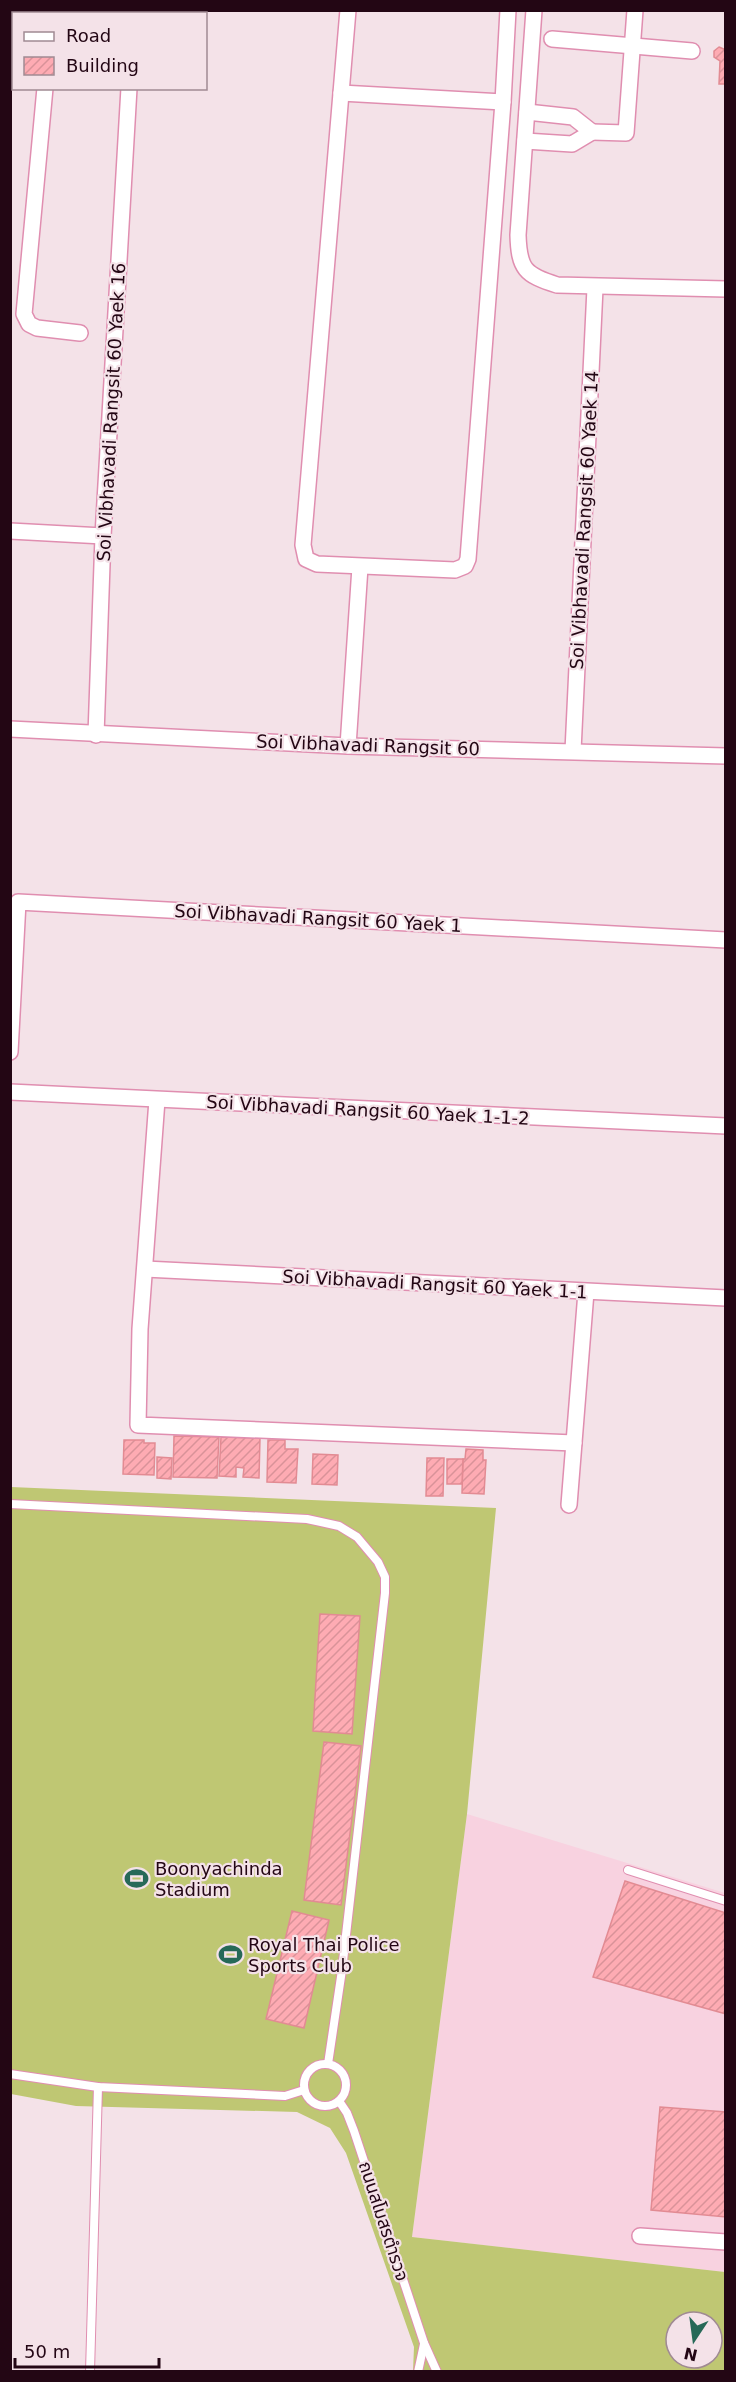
<svg xmlns="http://www.w3.org/2000/svg" width="736" height="2382" viewBox="0 0 736 2382" font-family="'DejaVu Sans','Noto Sans Thai',sans-serif">
	<defs>
		<pattern id="building-hatch" width="6" height="6" patternUnits="userSpaceOnUse" patternTransform="scale(1.5)"><rect width="6" height="6" fill="#feabb3"/><path d="M-1 1l2-2M0 6l6-6M5 7l2-2" fill="none" stroke="#d99299"/></pattern>
	</defs>
	<rect width="100%" height="100%" fill="#f4e2e8"/>
	<polygon fill="#f8d2e0" points="467,1814 725,1893 725,2272 412,2237"/>
	<path fill="#bfc773" fill-rule="evenodd" d="M11,1487L496,1508L467,1814L412,2237L725,2272V2371H413L414,2347L346,2153L330,2128L297,2112L76,2106L11,2094ZM676,2322H712V2358H676Z"/>
	<g fill="url(#building-hatch)" stroke="#e28b93" stroke-width="1.5">
		<polygon points="719,47 726,50 726,84 719,84 720,61 714,57 714,51"/>
		<polygon points="174,1436 219,1437 217,1478 173,1477"/>
		<polygon points="221,1437 260,1438 259,1478 243,1477 244,1468 236,1467 236,1477 219,1476"/>
		<polygon points="124,1440 144,1440 144,1443 155,1443 154,1475 123,1474"/>
		<polygon points="268,1440 285,1440 285,1449 298,1449 296,1483 267,1482"/>
		<polygon points="466,1449 483,1450 483,1460 486,1460 484,1494 462,1493 463,1459 465,1459"/>
		<polygon points="313,1454 338,1455 337,1485 312,1484"/>
		<polygon points="157,1457 172,1458 171,1479 157,1478"/>
		<polygon points="427,1458 444,1458 443,1496 426,1496"/>
		<polygon points="447,1459 463,1459 462,1484 447,1484"/>
		<polygon points="320,1614 360,1616 352,1734 313,1731"/>
		<polygon points="324,1742 361,1746 341,1905 304,1900"/>
		<polygon points="625,1881 726,1913 726,2014 593,1977"/>
		<polygon points="292,1911 329,1920 304,2028 266,2019"/>
		<polygon points="660,2107 726,2112 726,2217 651,2210"/>
	</g>
	<g fill="none" stroke-linecap="round" stroke-linejoin="round">
		<defs>
			<g id="lane">
				<polyline points="10,1504 307,1519 339,1526 357,1537 378,1562 385,1577 385,1593 342,1970 328,2064"/>
				<polyline points="628,1870 726,1901"/>
				<circle cx="325" cy="2085" r="21"/>
				<polyline points="10,2074 98,2087 285,2096 304,2090"/>
				<polyline points="339,2101 347,2113 354,2131 424,2343 437,2372"/>
				<polyline points="90,2372 98,2087"/>
				<polyline points="418,2372 424,2344"/>
			</g>
			<g id="street">
				<polyline points="348,10 303,545 306,559 317,564 455,570 465,566 468,559 503,102 508,10"/>
				<path d="M534,10L518,235C519,269 525,275 557,285L726,289"/>
				<polyline points="52,14 52,10"/>
				<polyline points="133,14 134,10"/>
				<polyline points="552,39 692,51"/>
				<polyline points="45,88 24,314 29,324 37,328 80,333"/>
				<polyline points="341,93 503,102"/>
				<polyline points="592,132 626,133 635,10"/>
				<polyline points="525,141 572,144 592,132 573,117 527,112"/>
				<polyline points="10,531 103,536"/>
				<polyline points="10,729 348,746 726,756"/>
				<polyline points="96,735 103,536 129,88"/>
				<polyline points="348,746 360,567"/>
				<polyline points="573,751 595,288"/>
				<polyline points="10,1052 18,902 726,940"/>
				<polyline points="10,1092 726,1126"/>
				<polyline points="157,1100 140,1329 138,1425 574,1443"/>
				<polyline points="145,1269 726,1298"/>
				<polyline points="569,1505 586,1292"/>
				<polyline points="640,2236 726,2242"/>
			</g>
		</defs>
		<use href="#lane" stroke="#e08eb0" stroke-width="10"/>
		<use href="#street" stroke="#e08eb0" stroke-width="18"/>
		<use href="#lane" stroke="#fff" stroke-width="8"/>
		<use href="#street" stroke="#fff" stroke-width="15"/>
	</g>
	<defs>
		<symbol id="stadium-bare" viewBox="-9 -9 18 18"><path d="M0-5a6.5 5 0 1 0 0 10a6.5 5 0 1 0 0-10ZM-3.5-1.8h7v3.6h-7Z" fill="#276958" stroke="#f4e2e8" stroke-width="2.5" paint-order="stroke"/></symbol>
	</defs>
	<g fill-rule="evenodd">
		<use href="#stadium-bare" x="120" y="1862" width="33" height="33"/>
		<use href="#stadium-bare" x="214" y="1938" width="33" height="33"/>
	</g>
	<g text-anchor="middle" dominant-baseline="central" stroke-width="4.5" stroke-linejoin="round" paint-order="stroke">
		<g font-size="18" fill="#230614" stroke="#f4e2e8">
			<text transform="translate(111 412) rotate(-87)">Soi Vibhavadi Rangsit 60 Yaek 16</text>
			<text transform="translate(584 520) rotate(-87)">Soi Vibhavadi Rangsit 60 Yaek 14</text>
			<text transform="translate(368 745) rotate(2)">Soi Vibhavadi Rangsit 60</text>
			<text transform="translate(318 918) rotate(3)">Soi Vibhavadi Rangsit 60 Yaek 1</text>
			<text transform="translate(368 1110) rotate(3)">Soi Vibhavadi Rangsit 60 Yaek 1-1-2</text>
			<text transform="translate(435 1284) rotate(3)">Soi Vibhavadi Rangsit 60 Yaek 1-1</text>
			<text transform="translate(384 2221) rotate(72)">ถนนสโมสรตำรวจ</text>
		</g>
		<g font-size="18" fill="#230614" stroke="#f4e2e8" text-anchor="start">
			<text x="155" y="1868">Boonyachinda<tspan x="155" dy="21">Stadium</tspan></text>
			<text x="248" y="1944">Royal Thai Police<tspan x="248" dy="21">Sports Club</tspan></text>
		</g>
	</g>
	<rect width="736" height="2382" fill="none" stroke="#230614" stroke-width="24"/>
	<rect x="12" y="12" width="195" height="78" fill="#f4e2e8" stroke="#a08a93" stroke-width="1.5"/>
	<rect x="24" y="32" width="30" height="9" fill="#ffffff" stroke="#a08a93" stroke-width="1.5"/>
	<text x="66" y="42" font-size="18" fill="#230614">Road</text>
	<rect x="24" y="57" width="30" height="18" fill="url(#building-hatch)" stroke="#a08a93" stroke-width="1.5"/>
	<text x="66" y="72" font-size="18" fill="#230614">Building</text>
	<g transform="translate(694 2340) rotate(193)"><circle r="28" fill="#f4e2e8" stroke="#a08a93" stroke-width="1.5"/>
	<path d="M0-4.5L10 22L0 15L-10 22Z" fill="#276958"/>
	<text y="-9" font-size="16" font-weight="bold" text-anchor="middle" fill="#230614">N</text>
	</g>
	<path d="M15 2358v9h144v-9" fill="none" stroke="#230614" stroke-width="3"/>
	<text x="24" y="2358" font-size="18" fill="#230614" stroke="#f4e2e8" stroke-width="4.5" paint-order="stroke">50 m</text>
</svg>
